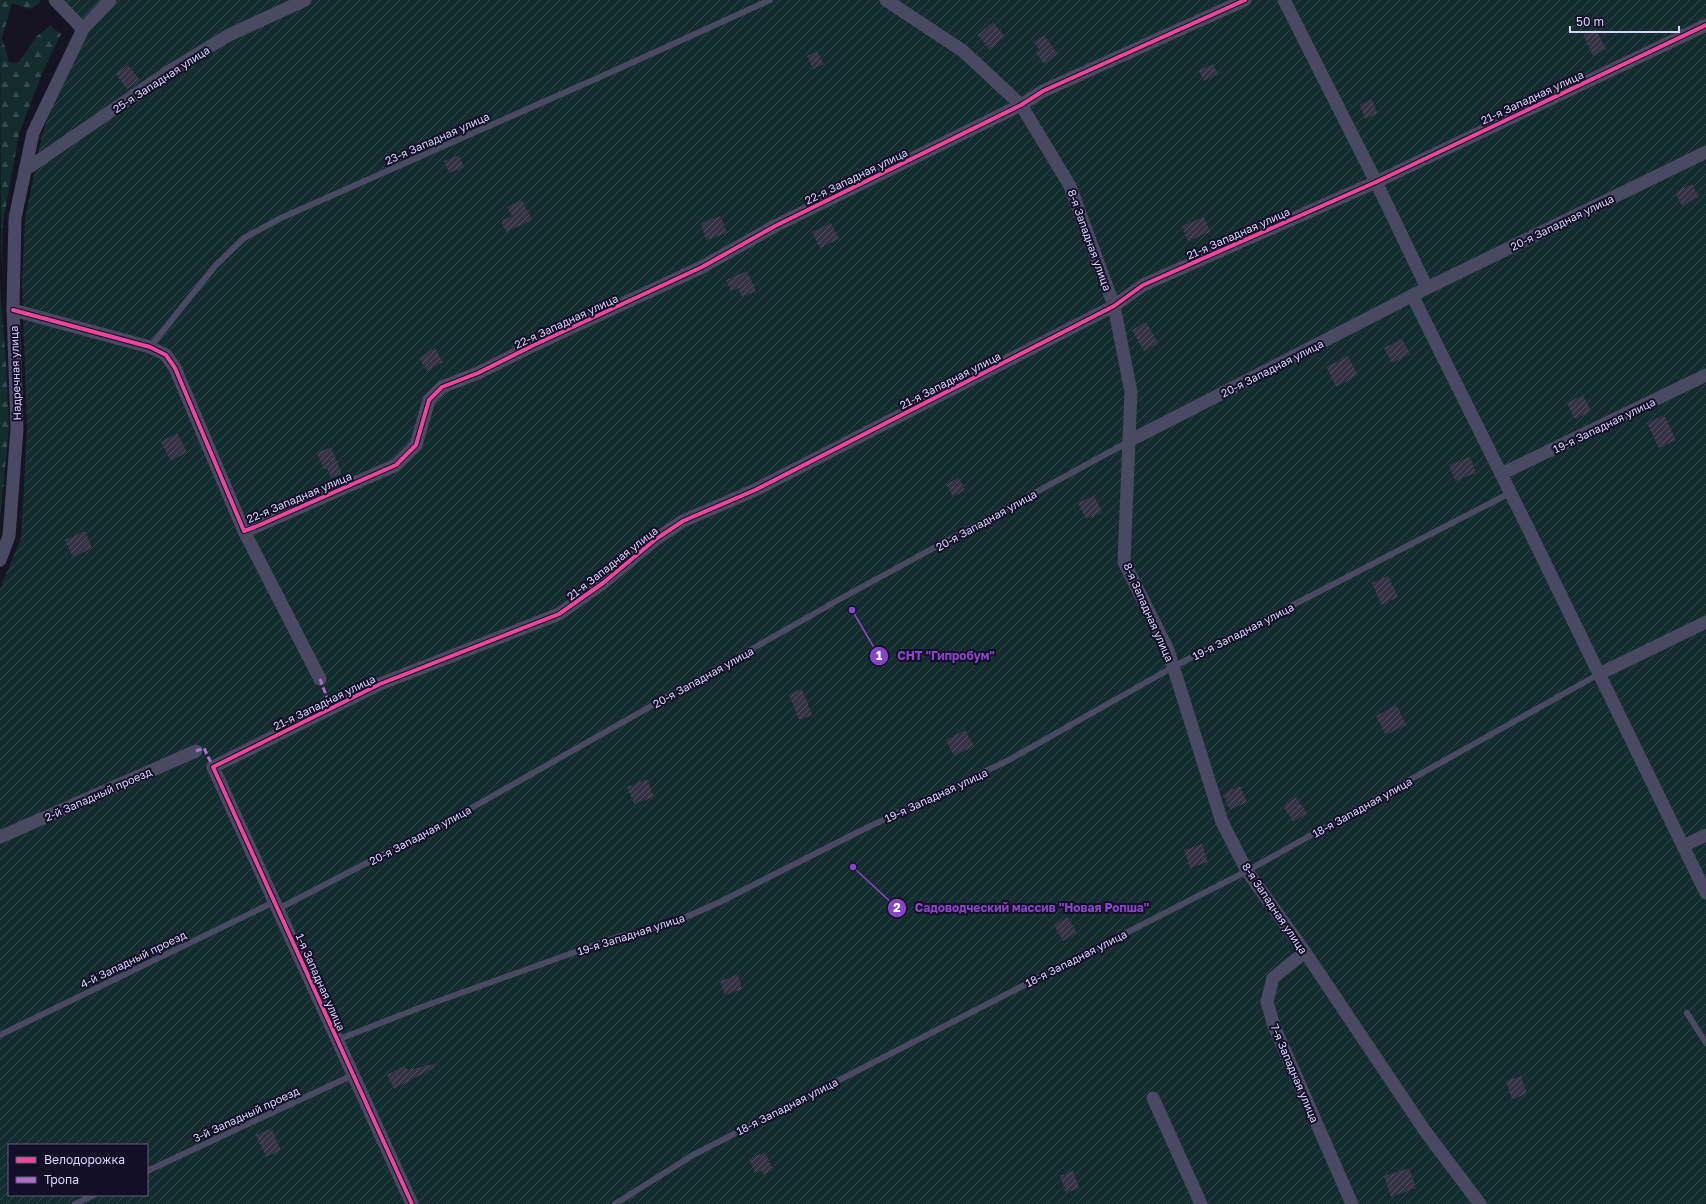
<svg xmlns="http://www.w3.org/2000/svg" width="1706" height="1204" viewBox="0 0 1706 1204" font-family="'Golos Text',sans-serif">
	<defs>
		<pattern id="forest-firs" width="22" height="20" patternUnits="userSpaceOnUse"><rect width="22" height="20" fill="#132c2d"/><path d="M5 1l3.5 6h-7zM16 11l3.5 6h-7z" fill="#354a4c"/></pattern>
		<pattern id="garden-furrows" width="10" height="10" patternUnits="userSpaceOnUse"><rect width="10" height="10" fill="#132c2d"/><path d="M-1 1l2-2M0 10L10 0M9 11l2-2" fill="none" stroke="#354a4c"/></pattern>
		<pattern id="building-hatch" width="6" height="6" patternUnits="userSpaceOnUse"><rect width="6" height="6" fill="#343243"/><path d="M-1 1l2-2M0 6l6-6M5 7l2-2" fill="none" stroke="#514f5f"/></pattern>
	</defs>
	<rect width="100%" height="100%" fill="#161421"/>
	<g fill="url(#forest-firs)">
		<polygon points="0,0 40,0 41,2 30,9 12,3 2,38 9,62 18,63 37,36 50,26 61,34 43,71 19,134 3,223 1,266"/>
		<polygon points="0,288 6,362 9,427 0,521"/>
	</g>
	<path fill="url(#garden-furrows)" fill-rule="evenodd" d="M63,0H1706V1204H0V589L21,538L27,429L22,285L25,219L42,134L77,40ZM9,1145H147V1195H9Z"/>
	<g fill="url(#building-hatch)">
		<polygon points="993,22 1005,37 989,49 978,35"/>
		<polygon points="1596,29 1606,49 1593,56 1583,35"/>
		<polygon points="1044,35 1058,54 1044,64 1035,52 1039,49 1034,42"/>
		<polygon points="817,51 824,64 813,69 807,56"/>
		<polygon points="1213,64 1218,74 1204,81 1199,71"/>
		<polygon points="128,65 140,80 127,89 116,74"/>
		<polygon points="1372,99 1377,113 1365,119 1360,105"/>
		<polygon points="459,155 464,167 449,173 444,161"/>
		<polygon points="1692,184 1699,197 1682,206 1675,192"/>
		<polygon points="522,200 532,220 506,232 501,221 512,216 507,207"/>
		<polygon points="721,216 727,233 706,240 701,223"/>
		<polygon points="1204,217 1210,232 1188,241 1182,226"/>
		<polygon points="831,223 839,239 820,248 812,232"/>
		<polygon points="747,271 756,291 742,297 738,288 731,291 726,280"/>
		<polygon points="1146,322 1158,343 1144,351 1132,330"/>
		<polygon points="1402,339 1410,354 1392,363 1384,348"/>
		<polygon points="435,348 443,362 427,371 419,358"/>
		<polygon points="1348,356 1358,375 1336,387 1326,367"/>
		<polygon points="1583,395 1591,411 1575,419 1567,403"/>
		<polygon points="1664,415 1676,440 1659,448 1647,423"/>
		<polygon points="177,433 187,452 171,461 161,442"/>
		<polygon points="331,447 342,474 331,478 327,468 324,469 317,453"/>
		<polygon points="1470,457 1476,473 1455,481 1449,465"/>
		<polygon points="959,478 965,490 953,497 946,484"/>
		<polygon points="1094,495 1102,512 1086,519 1078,503"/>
		<polygon points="85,531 92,548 73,557 65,540"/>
		<polygon points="1388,576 1398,597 1381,605 1372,583"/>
		<polygon points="802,689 812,715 799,720 789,694"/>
		<polygon points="1396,705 1406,725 1386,735 1376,716"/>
		<polygon points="965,730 974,746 954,756 946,740"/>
		<polygon points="647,779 654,797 634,804 627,787"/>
		<polygon points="1240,786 1247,802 1230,810 1223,794"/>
		<polygon points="1296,797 1307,813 1293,822 1283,806"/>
		<polygon points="1202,844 1208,862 1190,868 1184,850"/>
		<polygon points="1068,917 1077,933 1063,941 1054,925"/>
		<polygon points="738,975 742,989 725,995 720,981"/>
		<polygon points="434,1064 435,1067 394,1089 387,1075 404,1066 408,1070"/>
		<polygon points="1521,1076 1527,1094 1512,1099 1506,1081"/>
		<polygon points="271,1128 281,1150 266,1157 256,1135"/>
		<polygon points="765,1152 773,1170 764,1174 760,1170 755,1173 749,1159"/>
		<polygon points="1409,1168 1416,1188 1391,1197 1384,1176"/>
		<polygon points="1073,1171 1079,1188 1066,1193 1060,1176"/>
	</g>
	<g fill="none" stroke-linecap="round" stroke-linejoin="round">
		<g stroke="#4a4962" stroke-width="6">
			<polyline points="150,347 215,266 244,238 281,218 618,69 770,0"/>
			<polyline points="278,909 459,815 840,599 1128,442"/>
			<polyline points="1687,1013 1706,1043"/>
			<polyline points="0,1035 274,902"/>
			<polyline points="337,1040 419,1008 617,937 670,924 720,902 860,831 1009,760 1173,667 1510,493"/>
			<polyline points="147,1171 353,1075"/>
			<polyline points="75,1204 94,1195"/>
			<polyline points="615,1204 693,1155 1247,871 1599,674"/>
		</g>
		<g stroke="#4a4962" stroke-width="13">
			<polyline points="55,0 83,29"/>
			<polyline points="886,0 963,51 1021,105 1070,186 1114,306 1131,392 1124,562 1168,650 1222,822 1247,871 1305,952 1425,1131 1480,1204"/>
			<polyline points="1284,0 1376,182 1427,288"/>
			<polyline points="25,170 168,72 229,35 305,0"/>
			<polyline points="1412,295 1527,526 1706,893"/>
			<polyline points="13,310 150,347 166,355 175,368 244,531 255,527 396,465 416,445 429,400 442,387 478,373 534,345 702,267 775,226 1021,105 1043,91 1245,0"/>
			<polyline points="1129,441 1427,288 1706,152"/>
			<polyline points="1501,474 1706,375"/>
			<polyline points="244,531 320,679"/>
			<polyline points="0,560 9,536 17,428 13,306 15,218 33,133 83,29 110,0"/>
			<polyline points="1599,674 1706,622"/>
			<polyline points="0,837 196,751"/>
			<polyline points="1683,846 1706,835"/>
			<polyline points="1305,952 1273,978 1267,1002 1274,1026 1352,1204"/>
			<polyline points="1153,1098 1201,1204"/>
			<polyline points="412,1204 213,767 380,684 559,614 603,583 656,539 683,521 755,490 1114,306 1143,285 1376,182 1706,25"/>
		</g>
		<g stroke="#b06ccc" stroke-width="3" stroke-dasharray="6 3" stroke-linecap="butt">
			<polyline points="320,679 331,708"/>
			<polyline points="196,751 204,748 213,767"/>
		</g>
		<defs>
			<g id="cycleway">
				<polyline points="13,310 150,347 166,355 175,368 244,531 255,527 396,465 416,445 429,400 442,387 478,373 534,345 702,267 775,226 1021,105 1043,91 1245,0"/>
				<polyline points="412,1204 213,767 380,684 559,614 603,583 656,539 683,521 755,490 1114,306 1143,285 1376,182 1706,25"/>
			</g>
		</defs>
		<use href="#cycleway" stroke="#130f26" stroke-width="6"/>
		<use href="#cycleway" stroke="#ed469a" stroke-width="4"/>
	</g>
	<g text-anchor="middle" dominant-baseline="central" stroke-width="4" stroke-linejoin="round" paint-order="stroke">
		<g font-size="11" fill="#d9d4ff" stroke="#130f26">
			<text transform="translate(161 79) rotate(-33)">25-я Западная улица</text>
			<text transform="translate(1532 97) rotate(-25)">21-я Западная улица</text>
			<text transform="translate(437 138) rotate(-24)">23-я Западная улица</text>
			<text transform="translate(856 176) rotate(-26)">22-я Западная улица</text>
			<text transform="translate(1562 222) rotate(-26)">20-я Западная улица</text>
			<text transform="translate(1238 233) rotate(-24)">21-я Западная улица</text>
			<text transform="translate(1090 240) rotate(70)">8-я Западная улица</text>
			<text transform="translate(566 321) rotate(-25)">22-я Западная улица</text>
			<text transform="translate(1272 368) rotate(-27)">20-я Западная улица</text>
			<text transform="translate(15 373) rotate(-92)">Надречная улица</text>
			<text transform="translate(950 380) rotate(-27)">21-я Западная улица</text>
			<text transform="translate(1604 425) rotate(-26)">19-я Западная улица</text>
			<text transform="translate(299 497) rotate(-23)">22-я Западная улица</text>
			<text transform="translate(986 520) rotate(-29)">20-я Западная улица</text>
			<text transform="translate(612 563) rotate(-38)">21-я Западная улица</text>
			<text transform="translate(1149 612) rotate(66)">8-я Западная улица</text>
			<text transform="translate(1243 631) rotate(-27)">19-я Западная улица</text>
			<text transform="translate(703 677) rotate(-29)">20-я Западная улица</text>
			<text transform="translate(324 702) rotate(-26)">21-я Западная улица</text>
			<text transform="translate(98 794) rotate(-24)">2-й Западный проезд</text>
			<text transform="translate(936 795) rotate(-25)">19-я Западная улица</text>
			<text transform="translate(1362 807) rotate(-29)">18-я Западная улица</text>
			<text transform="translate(420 835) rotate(-28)">20-я Западная улица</text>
			<text transform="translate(1275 908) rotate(56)">8-я Западная улица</text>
			<text transform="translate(631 934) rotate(-18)">19-я Западная улица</text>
			<text transform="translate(1076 958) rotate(-27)">18-я Западная улица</text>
			<text transform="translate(133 959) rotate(-26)">4-й Западный проезд</text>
			<text transform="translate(321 982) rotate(66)">1-я Западная улица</text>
			<text transform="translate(1295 1073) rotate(67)">7-я Западная улица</text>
			<text transform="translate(787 1106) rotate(-27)">18-я Западная улица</text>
			<text transform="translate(246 1114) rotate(-25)">3-й Западный проезд</text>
		</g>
	</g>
	<path fill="none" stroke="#8945c9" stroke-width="1.5" d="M852 610L879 656M853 867L897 908"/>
	<g fill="#8945c9" stroke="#130f26" stroke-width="1.5">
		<circle cx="852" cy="610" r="4"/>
		<circle cx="853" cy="867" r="4"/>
		<circle cx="879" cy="656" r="10"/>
		<circle cx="897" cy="908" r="10"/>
	</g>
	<g font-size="12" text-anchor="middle" font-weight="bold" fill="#fff">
		<text x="879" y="660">1</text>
		<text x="897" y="912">2</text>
	</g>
	<g font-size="12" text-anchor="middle" font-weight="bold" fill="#8945c9" stroke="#130f26" stroke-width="4" stroke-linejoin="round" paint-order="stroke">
		<text x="946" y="660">СНТ "Гипробум"</text>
		<text x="1032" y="912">Садоводческий массив "Новая Ропша"</text>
	</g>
	<rect x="8" y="1144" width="140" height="52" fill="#130f26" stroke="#625e7d"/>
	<rect x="16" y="1157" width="20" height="6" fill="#ed469a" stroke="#625e7d"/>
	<text x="44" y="1164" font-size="12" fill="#d9d4ff">Велодорожка</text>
	<rect x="16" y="1177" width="20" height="6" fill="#b06ccc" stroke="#625e7d"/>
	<text x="44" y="1184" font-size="12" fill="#d9d4ff">Тропа</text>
	<path d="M1570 26v6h109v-6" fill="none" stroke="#d9d4ff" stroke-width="2"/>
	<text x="1576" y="26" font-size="12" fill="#d9d4ff" stroke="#130f26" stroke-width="3" paint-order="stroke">50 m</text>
</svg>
